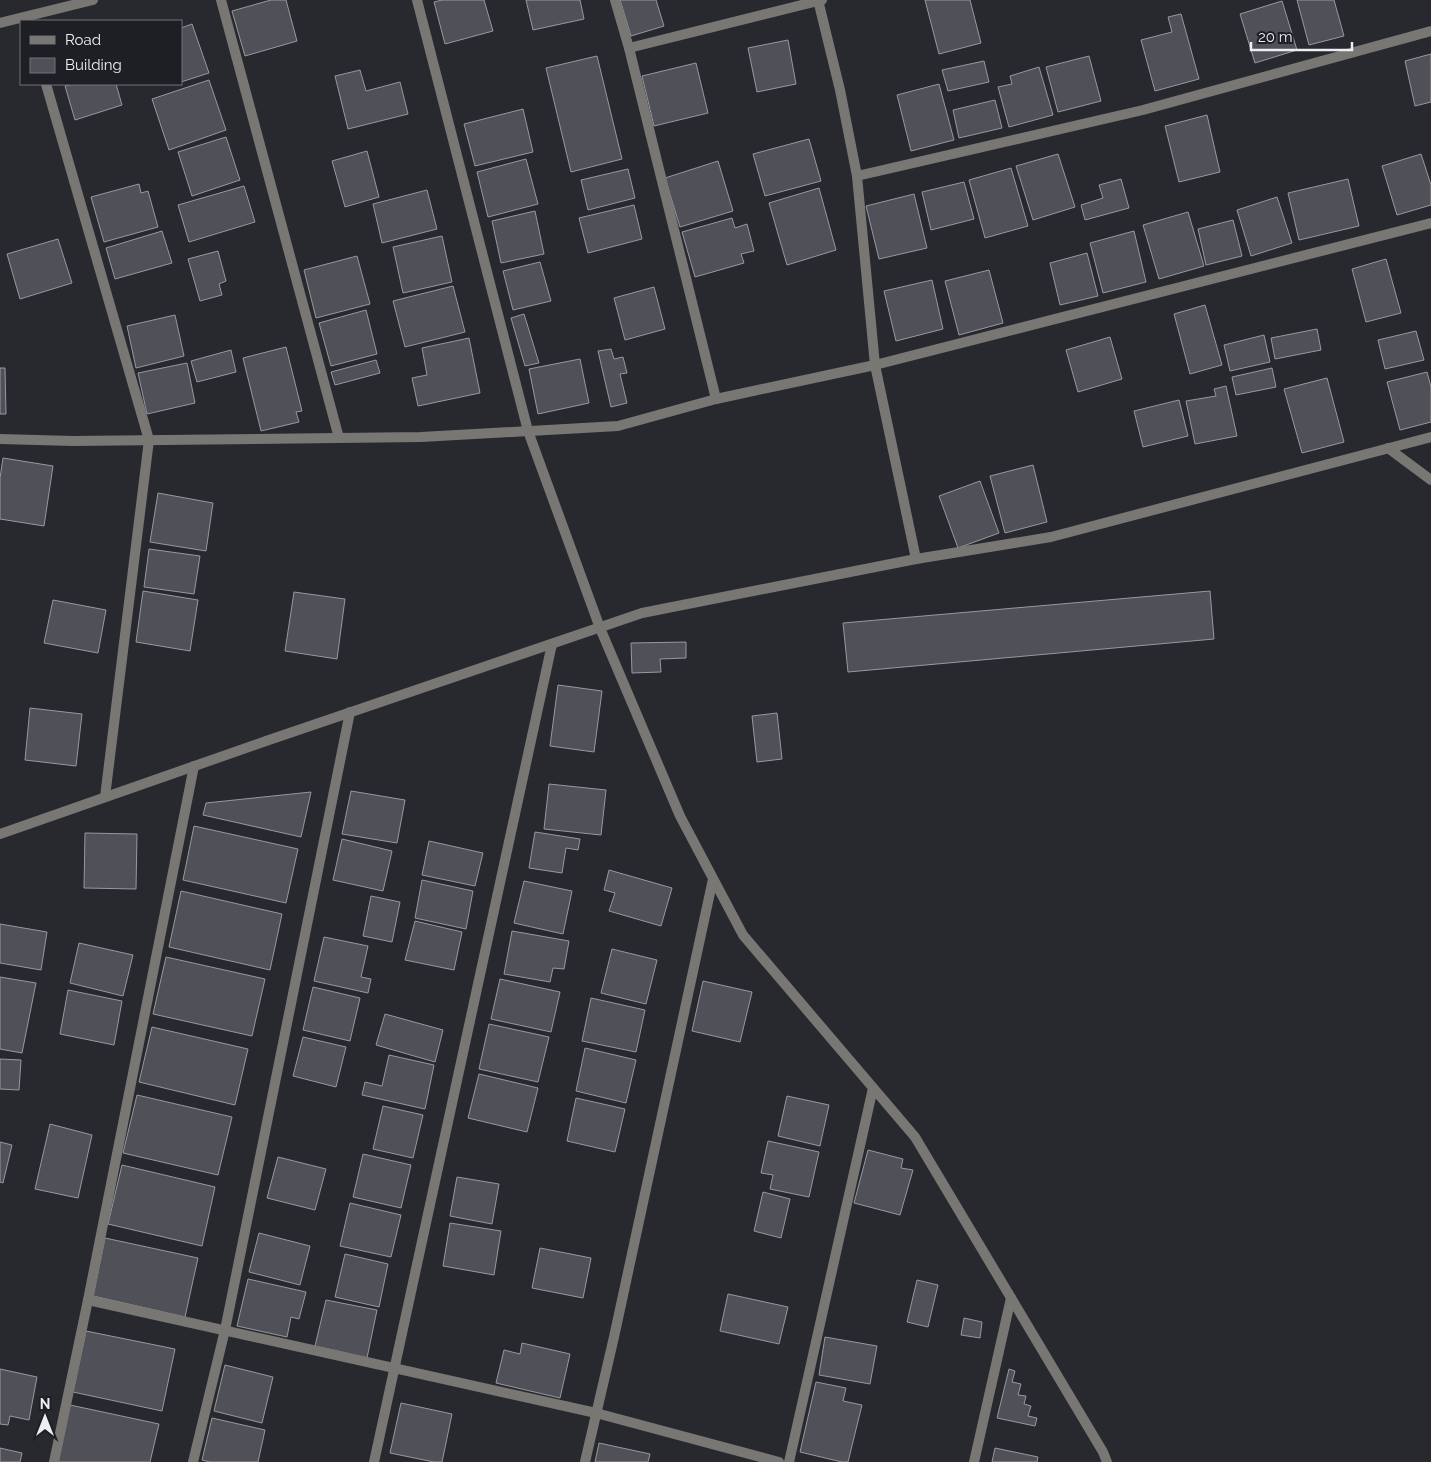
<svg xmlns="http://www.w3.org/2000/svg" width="1431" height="1462" viewBox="0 0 1431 1462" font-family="Raleway,sans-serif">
	<rect width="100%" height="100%" fill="#28292f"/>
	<g fill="#505158" stroke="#9799a0">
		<polygon points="271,0 286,0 297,41 245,56 232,11"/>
		<polygon points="442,0 484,0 493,31 445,44 434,2"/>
		<polygon points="526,0 580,0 584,19 533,30"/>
		<polygon points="620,0 656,0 664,26 631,36"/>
		<polygon points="925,0 970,0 981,43 939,54"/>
		<polygon points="1297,0 1334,0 1344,36 1309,45"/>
		<polygon points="1282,1 1297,50 1255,63 1240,14"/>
		<polygon points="1181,14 1199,79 1155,91 1141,40 1172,32 1168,17"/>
		<polygon points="192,24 209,73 181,82 181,28"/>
		<polygon points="788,40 796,84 757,92 748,48"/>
		<polygon points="1431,54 1431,102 1415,106 1405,61"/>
		<polygon points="597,56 622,159 571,172 546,68"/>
		<polygon points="1089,56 1101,101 1058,112 1046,67"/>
		<polygon points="984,61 989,82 948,91 942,70"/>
		<polygon points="696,63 708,113 654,126 642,76"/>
		<polygon points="1039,67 1053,115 1009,127 998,87 1012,84 1010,76"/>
		<polygon points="360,70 366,91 400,82 408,114 348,129 335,76"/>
		<polygon points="209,80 226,130 169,150 152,99"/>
		<polygon points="73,84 116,84 122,105 75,120 65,86"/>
		<polygon points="939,84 954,140 911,151 897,95"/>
		<polygon points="995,100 1002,128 959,138 953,110"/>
		<polygon points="523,109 533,152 475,166 464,124"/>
		<polygon points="1207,115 1220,172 1179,182 1165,126"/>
		<polygon points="226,137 240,180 192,196 178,152"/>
		<polygon points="809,139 821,181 765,196 753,154"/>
		<polygon points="367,151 379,197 345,207 332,161"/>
		<polygon points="1058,154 1075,207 1033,220 1016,166"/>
		<polygon points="1421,154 1431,185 1431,205 1397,215 1382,166"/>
		<polygon points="526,159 538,204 488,217 477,172"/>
		<polygon points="718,161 733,211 680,227 665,178"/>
		<polygon points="1011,168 1028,226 985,238 969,180"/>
		<polygon points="628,169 635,198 588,210 581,180"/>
		<polygon points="1121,179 1129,208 1085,220 1081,205 1103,198 1099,185"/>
		<polygon points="1348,179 1359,226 1299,240 1288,193"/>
		<polygon points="964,182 974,219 931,230 922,192"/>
		<polygon points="139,184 141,193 148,191 158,227 104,242 91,197"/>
		<polygon points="244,186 255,222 189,242 178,205"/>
		<polygon points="819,188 836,250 787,265 769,203"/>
		<polygon points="427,190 437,229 382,243 373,204"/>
		<polygon points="914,194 927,248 879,259 866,206"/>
		<polygon points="1277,197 1292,243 1251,256 1237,210"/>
		<polygon points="634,205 642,239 588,253 579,218"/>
		<polygon points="535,211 544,254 501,263 492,221"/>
		<polygon points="1188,212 1204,266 1159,279 1143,225"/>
		<polygon points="732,218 735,228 747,224 754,251 741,254 744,263 695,277 682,232"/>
		<polygon points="1233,220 1242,256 1206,265 1198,229"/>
		<polygon points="162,231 172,263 115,279 106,248"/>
		<polygon points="1134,231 1146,282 1103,293 1090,243"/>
		<polygon points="442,236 452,282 403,293 393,247"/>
		<polygon points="58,239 72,283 20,299 7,254"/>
		<polygon points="218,251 226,281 219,284 222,295 200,301 188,259"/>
		<polygon points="1087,253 1098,296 1060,305 1050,263"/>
		<polygon points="357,256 370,304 316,318 304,270"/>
		<polygon points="1386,259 1401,313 1366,322 1352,269"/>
		<polygon points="540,262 551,301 513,310 503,271"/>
		<polygon points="989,270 1003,323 959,335 945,281"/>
		<polygon points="932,280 943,329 896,341 884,291"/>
		<polygon points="453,286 465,332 405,347 393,301"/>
		<polygon points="654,287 665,329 625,340 614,298"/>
		<polygon points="1205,305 1222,365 1190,374 1174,314"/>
		<polygon points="366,310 377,354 331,366 319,323"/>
		<polygon points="524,314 539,363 525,366 511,318"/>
		<polygon points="175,315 184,356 136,368 127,326"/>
		<polygon points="1317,329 1321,350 1275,359 1271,338"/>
		<polygon points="1416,331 1424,360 1385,369 1378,340"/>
		<polygon points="1264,335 1270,362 1230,371 1224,345"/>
		<polygon points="1110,337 1122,379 1078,392 1066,350"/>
		<polygon points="469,338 480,393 418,406 412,378 427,375 422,348"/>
		<polygon points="286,347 302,411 296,412 299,422 261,431 243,358"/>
		<polygon points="611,349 614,359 623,357 627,373 620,374 627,403 611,407 598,351"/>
		<polygon points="231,350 236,372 197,382 191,361"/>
		<polygon points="580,359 589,403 538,414 529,369"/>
		<polygon points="376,360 380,373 335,385 331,372"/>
		<polygon points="187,363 195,403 147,414 138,373"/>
		<polygon points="0,368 5,368 6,414 0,414"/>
		<polygon points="1272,368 1276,387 1236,395 1232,377"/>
		<polygon points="1427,372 1431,387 1431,422 1400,430 1387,382"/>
		<polygon points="1327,378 1344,442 1302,453 1284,389"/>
		<polygon points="1226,386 1237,436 1195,444 1186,401 1216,396 1214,389"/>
		<polygon points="1179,400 1188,436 1143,447 1134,411"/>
		<polygon points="3,458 53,466 44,526 0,519 0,478"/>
		<polygon points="1033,465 1047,522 1005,533 990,476"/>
		<polygon points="980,481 999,533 958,548 939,496"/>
		<polygon points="158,493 213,503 206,551 150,542"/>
		<polygon points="149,549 200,556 194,594 144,587"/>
		<polygon points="143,591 198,600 190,651 136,642"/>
		<polygon points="1210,591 1214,639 848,672 843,623"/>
		<polygon points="294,592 345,599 337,659 285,651"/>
		<polygon points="53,600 106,610 98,653 44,643"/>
		<polygon points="686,642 686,658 660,659 661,672 632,673 631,643"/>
		<polygon points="558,685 602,691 594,752 550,746"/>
		<polygon points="30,708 82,714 76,766 25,760"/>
		<polygon points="777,713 782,759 757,762 752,716"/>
		<polygon points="549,784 606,790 601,835 544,829"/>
		<polygon points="351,791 405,800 397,843 342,834"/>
		<polygon points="311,792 301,837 203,815 206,803"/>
		<polygon points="194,826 298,849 286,903 183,880"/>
		<polygon points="535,832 580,839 578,850 566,848 562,873 529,868"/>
		<polygon points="85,833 137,834 136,889 84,888"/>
		<polygon points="342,839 392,851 383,891 333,880"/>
		<polygon points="429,841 483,853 475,886 422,875"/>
		<polygon points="609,870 672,888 661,926 609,911 615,893 604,890"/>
		<polygon points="422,880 473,891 466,929 415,918"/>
		<polygon points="524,881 572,891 563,934 514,923"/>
		<polygon points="181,891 282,914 270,970 169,947"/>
		<polygon points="371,896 400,902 392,942 363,936"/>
		<polygon points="415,921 462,932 454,970 405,960"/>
		<polygon points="0,924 47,932 41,970 0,963"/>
		<polygon points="512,931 569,941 564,969 553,968 550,982 504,974"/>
		<polygon points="324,937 368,946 361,977 371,979 368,993 314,981"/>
		<polygon points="79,943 133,955 123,996 70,983"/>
		<polygon points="612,949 657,960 646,1004 601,993"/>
		<polygon points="166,957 265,979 252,1036 153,1014"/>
		<polygon points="0,977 36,983 22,1053 0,1049"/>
		<polygon points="500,979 560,992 551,1032 491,1019"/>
		<polygon points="703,981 752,992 740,1042 692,1031"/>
		<polygon points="313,987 360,998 350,1041 303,1030"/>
		<polygon points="68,990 122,1001 114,1045 60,1034"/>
		<polygon points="591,998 645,1010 636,1052 582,1041"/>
		<polygon points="385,1014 443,1030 435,1062 376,1045"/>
		<polygon points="489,1024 549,1037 538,1082 479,1069"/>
		<polygon points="152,1027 248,1049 235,1105 139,1082"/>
		<polygon points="303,1037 346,1047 336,1087 293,1076"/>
		<polygon points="585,1048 636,1060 626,1103 576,1091"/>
		<polygon points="389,1055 434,1065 425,1109 362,1095 365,1082 382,1086"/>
		<polygon points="0,1059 21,1060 19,1090 0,1089"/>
		<polygon points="479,1074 538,1088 527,1132 468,1118"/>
		<polygon points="137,1095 232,1117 218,1175 123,1153"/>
		<polygon points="787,1096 829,1105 820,1146 778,1136"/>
		<polygon points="576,1098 625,1109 615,1152 567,1141"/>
		<polygon points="383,1106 423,1115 413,1158 373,1149"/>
		<polygon points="50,1124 92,1135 78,1198 35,1189"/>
		<polygon points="768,1141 819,1152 809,1197 770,1189 773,1175 761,1173"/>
		<polygon points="0,1142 12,1145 3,1183 0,1182"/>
		<polygon points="868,1150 903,1159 901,1168 913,1170 900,1215 854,1203"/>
		<polygon points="363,1154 411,1165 401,1208 353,1197"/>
		<polygon points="278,1157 326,1169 315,1210 267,1198"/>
		<polygon points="122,1165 215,1187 202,1246 108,1224"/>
		<polygon points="457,1177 499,1184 492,1224 450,1216"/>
		<polygon points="763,1192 790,1199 781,1238 754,1231"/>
		<polygon points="350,1203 401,1215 391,1257 340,1246"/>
		<polygon points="450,1223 501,1231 494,1275 443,1266"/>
		<polygon points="259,1233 310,1246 300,1285 249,1272"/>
		<polygon points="105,1238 198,1258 185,1317 93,1296"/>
		<polygon points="540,1248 591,1258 583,1298 532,1288"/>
		<polygon points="345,1254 388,1264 379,1307 335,1297"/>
		<polygon points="248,1279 306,1292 299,1319 291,1317 287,1337 237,1326"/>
		<polygon points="917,1280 938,1285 928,1327 907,1322"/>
		<polygon points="728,1294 788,1307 779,1344 720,1331"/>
		<polygon points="326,1300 377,1310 367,1358 315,1346"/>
		<polygon points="964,1318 982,1322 980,1338 961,1335"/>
		<polygon points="86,1331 175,1349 162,1411 73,1392"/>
		<polygon points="825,1337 877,1346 870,1384 819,1375"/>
		<polygon points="522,1343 570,1354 560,1398 496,1383 504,1350 520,1354"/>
		<polygon points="225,1365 273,1377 262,1423 214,1411"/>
		<polygon points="0,1369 37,1377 29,1420 10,1416 8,1425 0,1424"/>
		<polygon points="1009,1369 1015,1371 1012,1382 1021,1384 1018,1395 1026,1396 1024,1404 1031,1406 1028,1416 1037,1418 1035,1426 997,1418"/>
		<polygon points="816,1382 846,1388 843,1401 862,1405 848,1462 842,1462 800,1452"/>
		<polygon points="401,1403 452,1414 442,1462 434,1462 390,1453"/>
		<polygon points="70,1405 159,1424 150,1462 57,1462"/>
		<polygon points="212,1418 265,1430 258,1462 210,1462 202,1460"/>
		<polygon points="599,1443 650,1454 648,1462 595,1462"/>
		<polygon points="0,1448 22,1453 20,1462 0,1462"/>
		<polygon points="995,1448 1038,1457 1037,1462 992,1462"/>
	</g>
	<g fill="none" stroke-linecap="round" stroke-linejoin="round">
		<g stroke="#787774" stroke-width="10">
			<polyline points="221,0 339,438"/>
			<polyline points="417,0 528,431 600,628 680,816 743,935 915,1137 1103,1452 1107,1462"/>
			<polyline points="615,0 629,48 716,399"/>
			<polyline points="818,0 840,90 857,176 875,365 916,559"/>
			<polyline points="0,23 93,0"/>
			<polyline points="629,48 822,0"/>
			<polyline points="46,84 149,440 105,797"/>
			<polyline points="857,176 1143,110 1431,31"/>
			<polyline points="0,439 73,441 421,437 618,426 716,399 875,365 1431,223"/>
			<polyline points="1388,448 1431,480"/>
			<polyline points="0,834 266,741 642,613 916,559 1051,537 1431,437"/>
			<polyline points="88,1300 596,1413 779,1462"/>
			<polyline points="54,1462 88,1300 194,766"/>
			<polyline points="193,1462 225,1330 350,712"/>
			<polyline points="374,1462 552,644"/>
			<polyline points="585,1462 614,1337 713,879"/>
			<polyline points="789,1462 873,1088"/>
			<polyline points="974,1462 1011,1298"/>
		</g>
	</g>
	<rect x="20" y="20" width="162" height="65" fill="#1e1f25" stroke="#707277"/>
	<rect x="30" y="36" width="25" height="8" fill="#787774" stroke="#707277"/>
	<text x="65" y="45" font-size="15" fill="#eceef2">Road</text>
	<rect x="30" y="58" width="25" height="15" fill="#505158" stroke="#707277"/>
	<text x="65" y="70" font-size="15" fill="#eceef2">Building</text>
	<g transform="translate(45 1417)" stroke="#1e1f25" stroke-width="4" paint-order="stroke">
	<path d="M0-4L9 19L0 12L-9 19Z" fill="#eceef2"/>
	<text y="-8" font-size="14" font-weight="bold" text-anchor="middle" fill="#eceef2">N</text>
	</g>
	<path d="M1251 42v8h101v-8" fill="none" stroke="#eceef2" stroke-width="2.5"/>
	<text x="1258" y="42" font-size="15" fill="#eceef2" stroke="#1e1f25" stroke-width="4" paint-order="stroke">20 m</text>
</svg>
